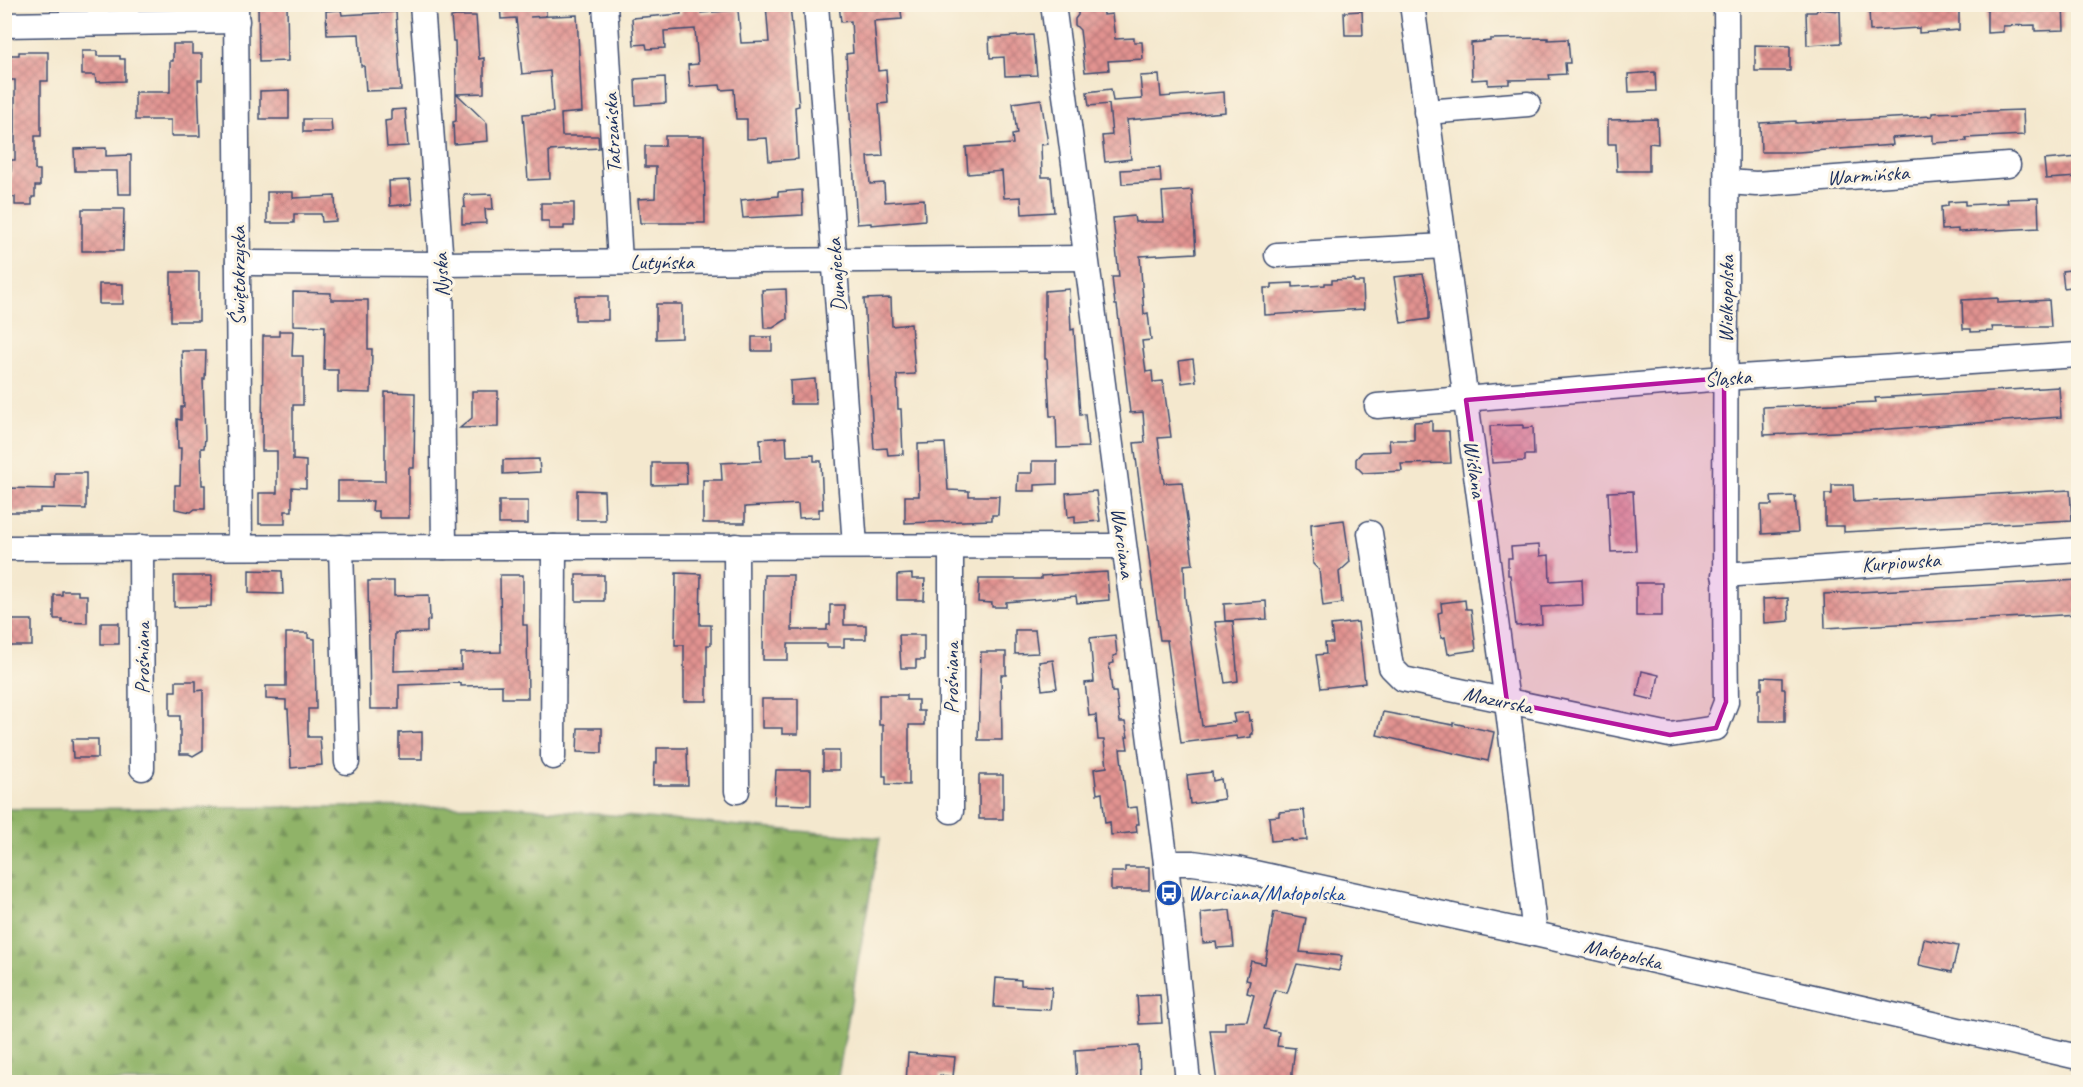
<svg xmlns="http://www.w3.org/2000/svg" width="2083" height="1087" viewBox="0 0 2083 1087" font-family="Caveat,sans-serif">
	<defs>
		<pattern id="forest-firs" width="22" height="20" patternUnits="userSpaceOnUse" patternTransform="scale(1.5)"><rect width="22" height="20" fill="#90b368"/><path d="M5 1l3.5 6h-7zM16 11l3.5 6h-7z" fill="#759259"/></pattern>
		<pattern id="building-cross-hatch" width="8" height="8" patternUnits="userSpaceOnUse" patternTransform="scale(1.5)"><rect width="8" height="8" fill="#e29390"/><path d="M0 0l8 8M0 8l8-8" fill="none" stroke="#b67879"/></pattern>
	</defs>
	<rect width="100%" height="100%" fill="#fcf5e5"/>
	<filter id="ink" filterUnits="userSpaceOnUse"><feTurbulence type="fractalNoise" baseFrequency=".0167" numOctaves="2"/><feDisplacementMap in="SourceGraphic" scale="12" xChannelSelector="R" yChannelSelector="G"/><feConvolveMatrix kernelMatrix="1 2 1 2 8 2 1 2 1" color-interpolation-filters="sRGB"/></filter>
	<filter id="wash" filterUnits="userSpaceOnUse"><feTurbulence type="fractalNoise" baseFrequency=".008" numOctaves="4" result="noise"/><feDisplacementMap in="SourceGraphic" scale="24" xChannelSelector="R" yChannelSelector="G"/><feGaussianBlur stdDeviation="1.35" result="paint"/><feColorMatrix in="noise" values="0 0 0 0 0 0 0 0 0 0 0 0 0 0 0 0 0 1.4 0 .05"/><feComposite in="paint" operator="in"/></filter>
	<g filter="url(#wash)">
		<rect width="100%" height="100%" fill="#f4e8ce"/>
		<polygon fill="url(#forest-firs)" stroke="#567163" stroke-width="1.5" points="506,806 880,838 837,1082 5,1082 5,809"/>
		<g id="blocks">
			<g fill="url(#building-cross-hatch)">
				<polygon points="258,4 287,4 288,61 259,62"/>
				<polygon points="500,4 546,4 546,16 530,17 577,15 582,112 561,114 562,136 598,136 599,148 549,151 550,179 528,180 523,114 553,112 550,71 522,74 516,18 501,19"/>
				<polygon points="680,4 700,4 701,13 738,10 741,43 769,42 766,4 790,4 799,106 795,107 798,159 769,161 767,138 747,139 747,119 736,119 734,89 721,90 720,85 690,87 688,65 698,64 695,29 664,31 665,48 647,49 646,44 634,45 632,18 681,14"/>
				<polygon points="839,4 900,4 902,19 874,21 878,71 886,70 888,103 879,104 883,156 868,157 870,184 884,183 885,202 924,199 925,220 871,225 871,223 857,224 846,54 853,53 851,21 841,22"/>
				<polygon points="1103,4 1104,15 1112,14 1115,39 1134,38 1134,42 1142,42 1143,59 1108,61 1109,70 1085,72 1080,30 1075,25 1075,19 1078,15 1078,6"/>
				<polygon points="1926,4 1959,4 1959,30 1919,33 1919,28 1870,31 1869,9 1926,7"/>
				<polygon points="2045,4 2063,4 2064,30 2035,31 2035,25 2003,26 2003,32 1987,33 1987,8 1996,6 2014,7 2014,9 2046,7"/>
				<polygon points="1818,9 1840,11 1841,43 1807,45 1806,12 1816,12"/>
				<polygon points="341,10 342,15 396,12 401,90 366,91 364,66 361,66 359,34 327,35 326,11"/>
				<polygon points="1362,11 1363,35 1345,35 1344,12"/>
				<polygon points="456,16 476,16 479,59 484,58 484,93 457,94 487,123 488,141 454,144 453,122 456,121 456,81 455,41 453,41 451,17"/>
				<polygon points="1033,35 1037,75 1005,76 1004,57 990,58 989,38"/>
				<polygon points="1548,38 1548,40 1568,39 1570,63 1565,63 1566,74 1549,75 1550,79 1509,80 1509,84 1488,85 1488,79 1472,80 1471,43 1490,41 1490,39"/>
				<polygon points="173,44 192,44 192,54 202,54 202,80 198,80 200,136 171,136 171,120 135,120 135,92 170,92 170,61 173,61"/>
				<polygon points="1755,45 1790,46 1790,71 1755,71"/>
				<polygon points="82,51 97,51 97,56 120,56 120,59 125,59 125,81 96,82 95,75 82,75"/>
				<polygon points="19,52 48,52 48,81 41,81 41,136 35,136 35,170 40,170 40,186 35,186 35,197 32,197 32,205 15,205 15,197 11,197 11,160 15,160 15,80 10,80 10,55 19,55"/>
				<polygon points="1655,72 1656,91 1629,92 1628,74"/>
				<polygon points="1159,75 1161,97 1224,92 1225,112 1127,120 1131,159 1105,162 1102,136 1112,135 1109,104 1089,106 1087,92 1111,89 1113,101 1142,99 1140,76"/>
				<polygon points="665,77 666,103 636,105 635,79"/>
				<polygon points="289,90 289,119 260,119 260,91"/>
				<polygon points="1041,99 1048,144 1041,145 1042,177 1051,177 1054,212 1022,214 1021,197 1004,198 1002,171 968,174 966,147 1013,144 1012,135 1017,134 1013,103"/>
				<polygon points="405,109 408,146 387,147 385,121 391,120 391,110"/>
				<polygon points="2023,110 2024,135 1966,138 1967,141 1933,143 1933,135 1892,138 1893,145 1798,152 1761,152 1760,123 1796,121 1796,123 1932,116 1932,113"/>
				<polygon points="303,119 331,119 332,132 303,132"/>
				<polygon points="1657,119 1658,144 1649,143 1649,171 1617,171 1616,144 1608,144 1608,120"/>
				<polygon points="665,136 704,136 705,223 640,223 638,199 655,198 656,167 645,167 645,146 665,146"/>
				<polygon points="106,148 106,156 131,155 131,194 118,194 117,171 75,171 74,149"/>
				<polygon points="2079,157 2079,177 2046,179 2044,160"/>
				<polygon points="1160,168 1161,182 1122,184 1121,170"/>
				<polygon points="410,180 412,204 390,206 389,181"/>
				<polygon points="802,190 803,215 743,218 741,200 778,196 778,192"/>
				<polygon points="1192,190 1196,253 1140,256 1144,314 1148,313 1151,340 1142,341 1146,372 1152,371 1153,382 1163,381 1171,437 1158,438 1164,483 1182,482 1193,564 1184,565 1185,597 1202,726 1235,722 1233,714 1248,712 1249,721 1251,720 1253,734 1251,734 1251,737 1237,739 1236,736 1181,743 1167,640 1160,640 1134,443 1145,442 1143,412 1130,413 1117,305 1115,305 1112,277 1119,277 1113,218 1134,216 1135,222 1164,222 1162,192"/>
				<polygon points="267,192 293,192 293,198 335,196 336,221 322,222 321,214 294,214 294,223 267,223"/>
				<polygon points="492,194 493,209 485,209 486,223 462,224 462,208 465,207 464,195"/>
				<polygon points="2038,198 2039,228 1958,232 1958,229 1942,230 1941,207 1948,206 1948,202 1965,201 1965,205 2000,203 2008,203 2007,199"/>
				<polygon points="541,203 574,203 574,226 564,226 564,229 549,229 549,221 541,221"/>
				<polygon points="82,209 124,209 123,251 82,251"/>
				<polygon points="2079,269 2079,286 2064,288 2062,271"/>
				<rect x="171" y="272" width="28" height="49"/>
				<polygon points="1423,274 1429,296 1429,319 1401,323 1394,277"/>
				<polygon points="1354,279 1354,282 1363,282 1364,309 1265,315 1264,288 1272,288 1272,284 1293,283 1293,287 1325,285 1325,283 1332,283 1332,280"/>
				<rect x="99" y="284" width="24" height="20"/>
				<polygon points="786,289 787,319 773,328 764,328 762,290"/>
				<polygon points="1069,289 1071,330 1074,329 1080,415 1085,414 1088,447 1057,448 1056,416 1050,416 1047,359 1045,359 1045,291"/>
				<polygon points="293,292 331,293 331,300 368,300 368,349 372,349 371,393 338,392 338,370 324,370 325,326 293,325"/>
				<rect x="575" y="296" width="33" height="24"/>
				<polygon points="891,298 892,326 911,324 915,374 897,375 898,409 901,409 903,454 888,455 887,448 874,449 864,299"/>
				<polygon points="1998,298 1998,303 2049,300 2051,327 1992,327 1993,331 1971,332 1971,329 1963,329 1962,300"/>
				<polygon points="656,304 682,304 682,338 656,339"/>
				<polygon points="279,331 293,331 292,356 303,356 303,405 293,405 293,460 306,461 306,488 292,487 292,511 285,511 285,524 259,524 259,493 277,493 277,451 262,451 263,336 279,336"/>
				<rect x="752" y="337" width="20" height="14"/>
				<polygon points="182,351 206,351 205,379 203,379 205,438 204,448 201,448 202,485 205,485 205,509 195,509 191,512 175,509 175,485 180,485 181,448 178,448 177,419 181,420 181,407 184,407"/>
				<polygon points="1193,359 1196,381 1182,383 1179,361"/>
				<polygon points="815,379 816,404 791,404 790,381"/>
				<polygon points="2059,387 2061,417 1860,431 1764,435 1763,407 1876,402 1875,398"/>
				<polygon points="472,391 498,391 498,427 460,428 472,418"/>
				<polygon points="385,392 415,393 414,468 409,468 409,518 379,518 379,511 372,511 373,501 338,501 338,481 385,481"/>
				<polygon points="1432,421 1432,431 1449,431 1451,463 1401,464 1402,471 1363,473 1356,466 1356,459 1362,452 1390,451 1389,440 1414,440 1414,422"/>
				<polygon points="1523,425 1523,428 1533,427 1534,455 1525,455 1525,461 1492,463 1490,426"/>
				<polygon points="786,437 787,456 814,455 814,461 821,461 823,509 819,509 819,517 799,518 798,504 745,507 745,523 703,523 703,480 722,480 721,463 761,461 760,439"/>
				<polygon points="945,443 948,490 969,491 969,496 999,496 998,515 992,515 992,520 905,523 905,496 919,496 918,444"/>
				<polygon points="539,459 540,472 503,474 503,460"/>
				<polygon points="1032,461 1057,461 1057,484 1035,485 1035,491 1017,491 1018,473 1032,473"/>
				<polygon points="652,463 686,463 687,484 652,485"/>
				<polygon points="55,473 86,473 86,509 40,508 40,512 4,512 4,488 55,489"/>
				<polygon points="1832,485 1853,485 1854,502 2070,490 2072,520 1844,532 1844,526 1825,526 1825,494 1832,494"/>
				<polygon points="577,490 604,491 605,520 577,520"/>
				<polygon points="1096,491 1100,521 1075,523 1075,516 1068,517 1066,493"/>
				<polygon points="1633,491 1636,551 1611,552 1608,492"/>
				<polygon points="1795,496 1798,532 1762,534 1761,505 1772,505 1771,497"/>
				<rect x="499" y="501" width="29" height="23"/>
				<polygon points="1344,520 1350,562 1339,572 1342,603 1323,606 1319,570 1313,564 1311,524"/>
				<polygon points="1539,545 1540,556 1549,555 1550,581 1582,579 1583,605 1541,607 1542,624 1516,626 1510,575 1508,575 1508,558 1512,558 1511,547"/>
				<polygon points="249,570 282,571 283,594 249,593"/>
				<polygon points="1107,572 1109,600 1077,603 1076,596 1006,602 1006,607 992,607 992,603 978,602 979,579 1041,579 1041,576"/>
				<polygon points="676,573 701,574 700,625 711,625 711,645 707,645 707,701 684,701 684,645 675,645"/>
				<polygon points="912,574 912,579 925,579 924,600 897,600 897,575"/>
				<polygon points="500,575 523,575 523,625 527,625 528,698 502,698 502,685 461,686 461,683 399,685 399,709 370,709 368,581 394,581 394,596 429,595 430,620 427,621 427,632 395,633 394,671 461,669 461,653 501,652"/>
				<rect x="576" y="575" width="28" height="26"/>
				<polygon points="764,575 793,575 792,630 827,630 827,625 830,625 830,605 844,605 844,625 866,625 866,639 844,639 844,647 827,647 827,644 788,644 788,660 763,660"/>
				<polygon points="174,576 212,576 211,606 174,607"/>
				<polygon points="2079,580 2079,614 1825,628 1824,594"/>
				<rect x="1636" y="583" width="26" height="33"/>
				<polygon points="62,591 78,591 78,595 87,595 87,623 62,622 62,619 54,619 54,595 62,595"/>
				<polygon points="1788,598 1789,621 1764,623 1763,599"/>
				<polygon points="1465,600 1466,609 1471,609 1476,650 1448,654 1445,637 1441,638 1438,613 1442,612 1441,603"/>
				<polygon points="1266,601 1267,619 1225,621 1224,604"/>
				<rect x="4" y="620" width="28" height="26"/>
				<polygon points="1233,621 1238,681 1225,683 1215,622"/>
				<polygon points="1358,622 1365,683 1321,688 1316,655 1326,654 1325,643 1333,643 1331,625"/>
				<rect x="101" y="623" width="18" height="21"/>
				<polygon points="1015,630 1035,630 1038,653 1015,654"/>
				<polygon points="286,633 308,633 308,638 315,639 316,709 308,709 308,737 320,737 322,765 291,768 288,709 286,709 286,700 266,699 266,686 286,686"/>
				<polygon points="899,635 924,635 924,660 916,660 916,668 901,668"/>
				<polygon points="1115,635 1117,655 1113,656 1114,663 1109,664 1112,692 1116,692 1120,722 1125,722 1128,737 1126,737 1128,749 1120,749 1127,808 1137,807 1139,824 1136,824 1137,832 1111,835 1110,822 1105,823 1102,793 1097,794 1094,769 1107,767 1104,740 1098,740 1096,715 1089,716 1085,683 1094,682 1090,638"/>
				<polygon points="981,652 1006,652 1006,675 1001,675 1002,740 978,740"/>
				<polygon points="1053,660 1057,688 1042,690 1039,662"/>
				<polygon points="1642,671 1659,675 1654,700 1637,696"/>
				<polygon points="1762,677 1782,678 1782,689 1785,689 1785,721 1759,721 1759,689 1762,689"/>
				<polygon points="176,681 196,681 196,691 203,690 203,750 193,756 189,754 180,754 180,716 170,716 170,691 176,691"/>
				<polygon points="879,695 906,695 906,700 918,700 918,711 924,711 924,725 909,725 909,785 886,784 886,776 883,776 883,725 879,725"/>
				<polygon points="762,699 798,699 798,734 782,734 782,728 762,728"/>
				<polygon points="1383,712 1453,725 1453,723 1494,732 1488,761 1377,735"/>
				<polygon points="578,728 602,728 602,753 577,752"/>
				<polygon points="422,732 422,759 399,759 399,733"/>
				<polygon points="72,739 98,739 98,758 73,758"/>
				<polygon points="657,748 687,748 688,785 653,785 654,763 657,763"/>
				<rect x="823" y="751" width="16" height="19"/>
				<polygon points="776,770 811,770 811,805 774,804"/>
				<polygon points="1212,772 1213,781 1221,779 1224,799 1190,804 1187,775"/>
				<rect x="979" y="775" width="24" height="44"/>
				<polygon points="1304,810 1307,840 1292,841 1292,839 1271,841 1269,817 1279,816 1279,812"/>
				<polygon points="1125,867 1149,867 1149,890 1111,890 1111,872 1125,872"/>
				<polygon points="1230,910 1234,947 1217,948 1216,942 1203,943 1201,913"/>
				<polygon points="1274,912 1306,918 1300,952 1342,956 1339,971 1297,964 1287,993 1275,990 1264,1029 1279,1032 1277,1046 1295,1048 1292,1072 1292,1083 1217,1083 1210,1030 1225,1030 1225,1022 1247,1021 1254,995 1247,993 1250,981 1246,980 1251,961 1265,964"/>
				<polygon points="1924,939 1958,946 1952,972 1919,965"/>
				<polygon points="996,978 1021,980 1021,985 1052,987 1050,1010 994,1007"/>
				<polygon points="1160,995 1162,1023 1139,1024 1137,996"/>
				<polygon points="1139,1046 1140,1079 1077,1083 1075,1050"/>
				<polygon points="908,1053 955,1057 953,1077 940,1075 939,1083 906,1083"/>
			</g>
		</g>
	</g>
	<g filter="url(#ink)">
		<use href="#blocks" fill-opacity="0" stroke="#3c4b6f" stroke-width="1.5"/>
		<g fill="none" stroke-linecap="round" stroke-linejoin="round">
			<defs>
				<g id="minor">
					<polyline points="236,4 240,547"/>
					<polyline points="422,4 441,264 444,547"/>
					<polyline points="605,4 620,262"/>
					<polyline points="816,4 855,546"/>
					<polyline points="1053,4 1166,863 1188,1082"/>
					<polyline points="1412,4 1507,702 1535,934"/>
					<polyline points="4,25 237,21"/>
					<polyline points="1426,112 1528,104"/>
					<polyline points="1728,182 1756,184 2008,165"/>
					<polyline points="1277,255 1445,246"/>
					<polyline points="238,263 441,264 1086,258"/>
					<polyline points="1377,406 1724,378 2078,355"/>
					<path d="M1370,533L1391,667L1403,679L1670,735L1716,728L1726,702C1723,469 1728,237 1726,4"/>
					<polyline points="736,546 737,791"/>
					<polyline points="951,546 951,811"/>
					<polyline points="141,547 142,768"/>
					<polyline points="341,547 347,762"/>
					<polyline points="4,548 1123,546"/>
					<polyline points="1724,575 2078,550"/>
					<polyline points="553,757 554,547"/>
					<polyline points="1166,863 1193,863 1236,869 1535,934 2078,1057"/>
				</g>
			</defs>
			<use href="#minor" stroke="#3c4b6f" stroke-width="27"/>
			<use href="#minor" stroke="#fff" stroke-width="24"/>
		</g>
	</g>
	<path fill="#b5179e" fill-opacity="0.2" stroke="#b5179e" stroke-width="4.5" stroke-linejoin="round" d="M1724,378L1726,702L1716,728L1670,735L1507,702L1466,400Z"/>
	<defs>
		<symbol id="bus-disc" viewBox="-11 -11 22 22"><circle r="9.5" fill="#1a4fb4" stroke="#fcf5e5"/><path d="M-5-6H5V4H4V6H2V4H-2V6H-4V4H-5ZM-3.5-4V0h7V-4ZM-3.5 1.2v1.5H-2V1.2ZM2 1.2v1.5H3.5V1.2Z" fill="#fff"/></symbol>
	</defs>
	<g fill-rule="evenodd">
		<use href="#bus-disc" x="1154" y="878" width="30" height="30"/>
	</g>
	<g text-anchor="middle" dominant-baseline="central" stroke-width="6" stroke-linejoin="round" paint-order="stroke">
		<g font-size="21" fill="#1b2f5e" stroke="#fcf5e5">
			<text transform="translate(612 133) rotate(-93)">Tatrzańska</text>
			<text transform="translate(1868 175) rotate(-4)">Warmińska</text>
			<text x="662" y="262">Lutyńska</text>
			<text transform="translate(441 275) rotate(-92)">Nyska</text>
			<text transform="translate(836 275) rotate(-94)">Dunajecka</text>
			<text transform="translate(238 276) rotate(-90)">Świętokrzyska</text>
			<text transform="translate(1726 299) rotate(-89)">Wielkopolska</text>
			<text transform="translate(1728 378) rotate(-4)">Śląska</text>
			<text transform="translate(1475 469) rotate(82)">Wiślana</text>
			<text transform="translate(1123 543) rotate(82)">Warciana</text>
			<text transform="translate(1901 562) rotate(-4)">Kurpiowska</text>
			<text transform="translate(142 658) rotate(-90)">Prośniana</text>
			<text transform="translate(951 678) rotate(-90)">Prośniana</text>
			<text transform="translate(1498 700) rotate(12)">Mazurska</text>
			<text transform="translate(1623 954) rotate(13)">Małopolska</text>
		</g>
		<g font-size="21" fill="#164399" stroke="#fcf5e5" text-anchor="start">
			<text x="1188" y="893">Warciana/Małopolska</text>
		</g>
	</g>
	<rect width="2083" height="1087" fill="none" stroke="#fcf5e5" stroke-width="24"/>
</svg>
